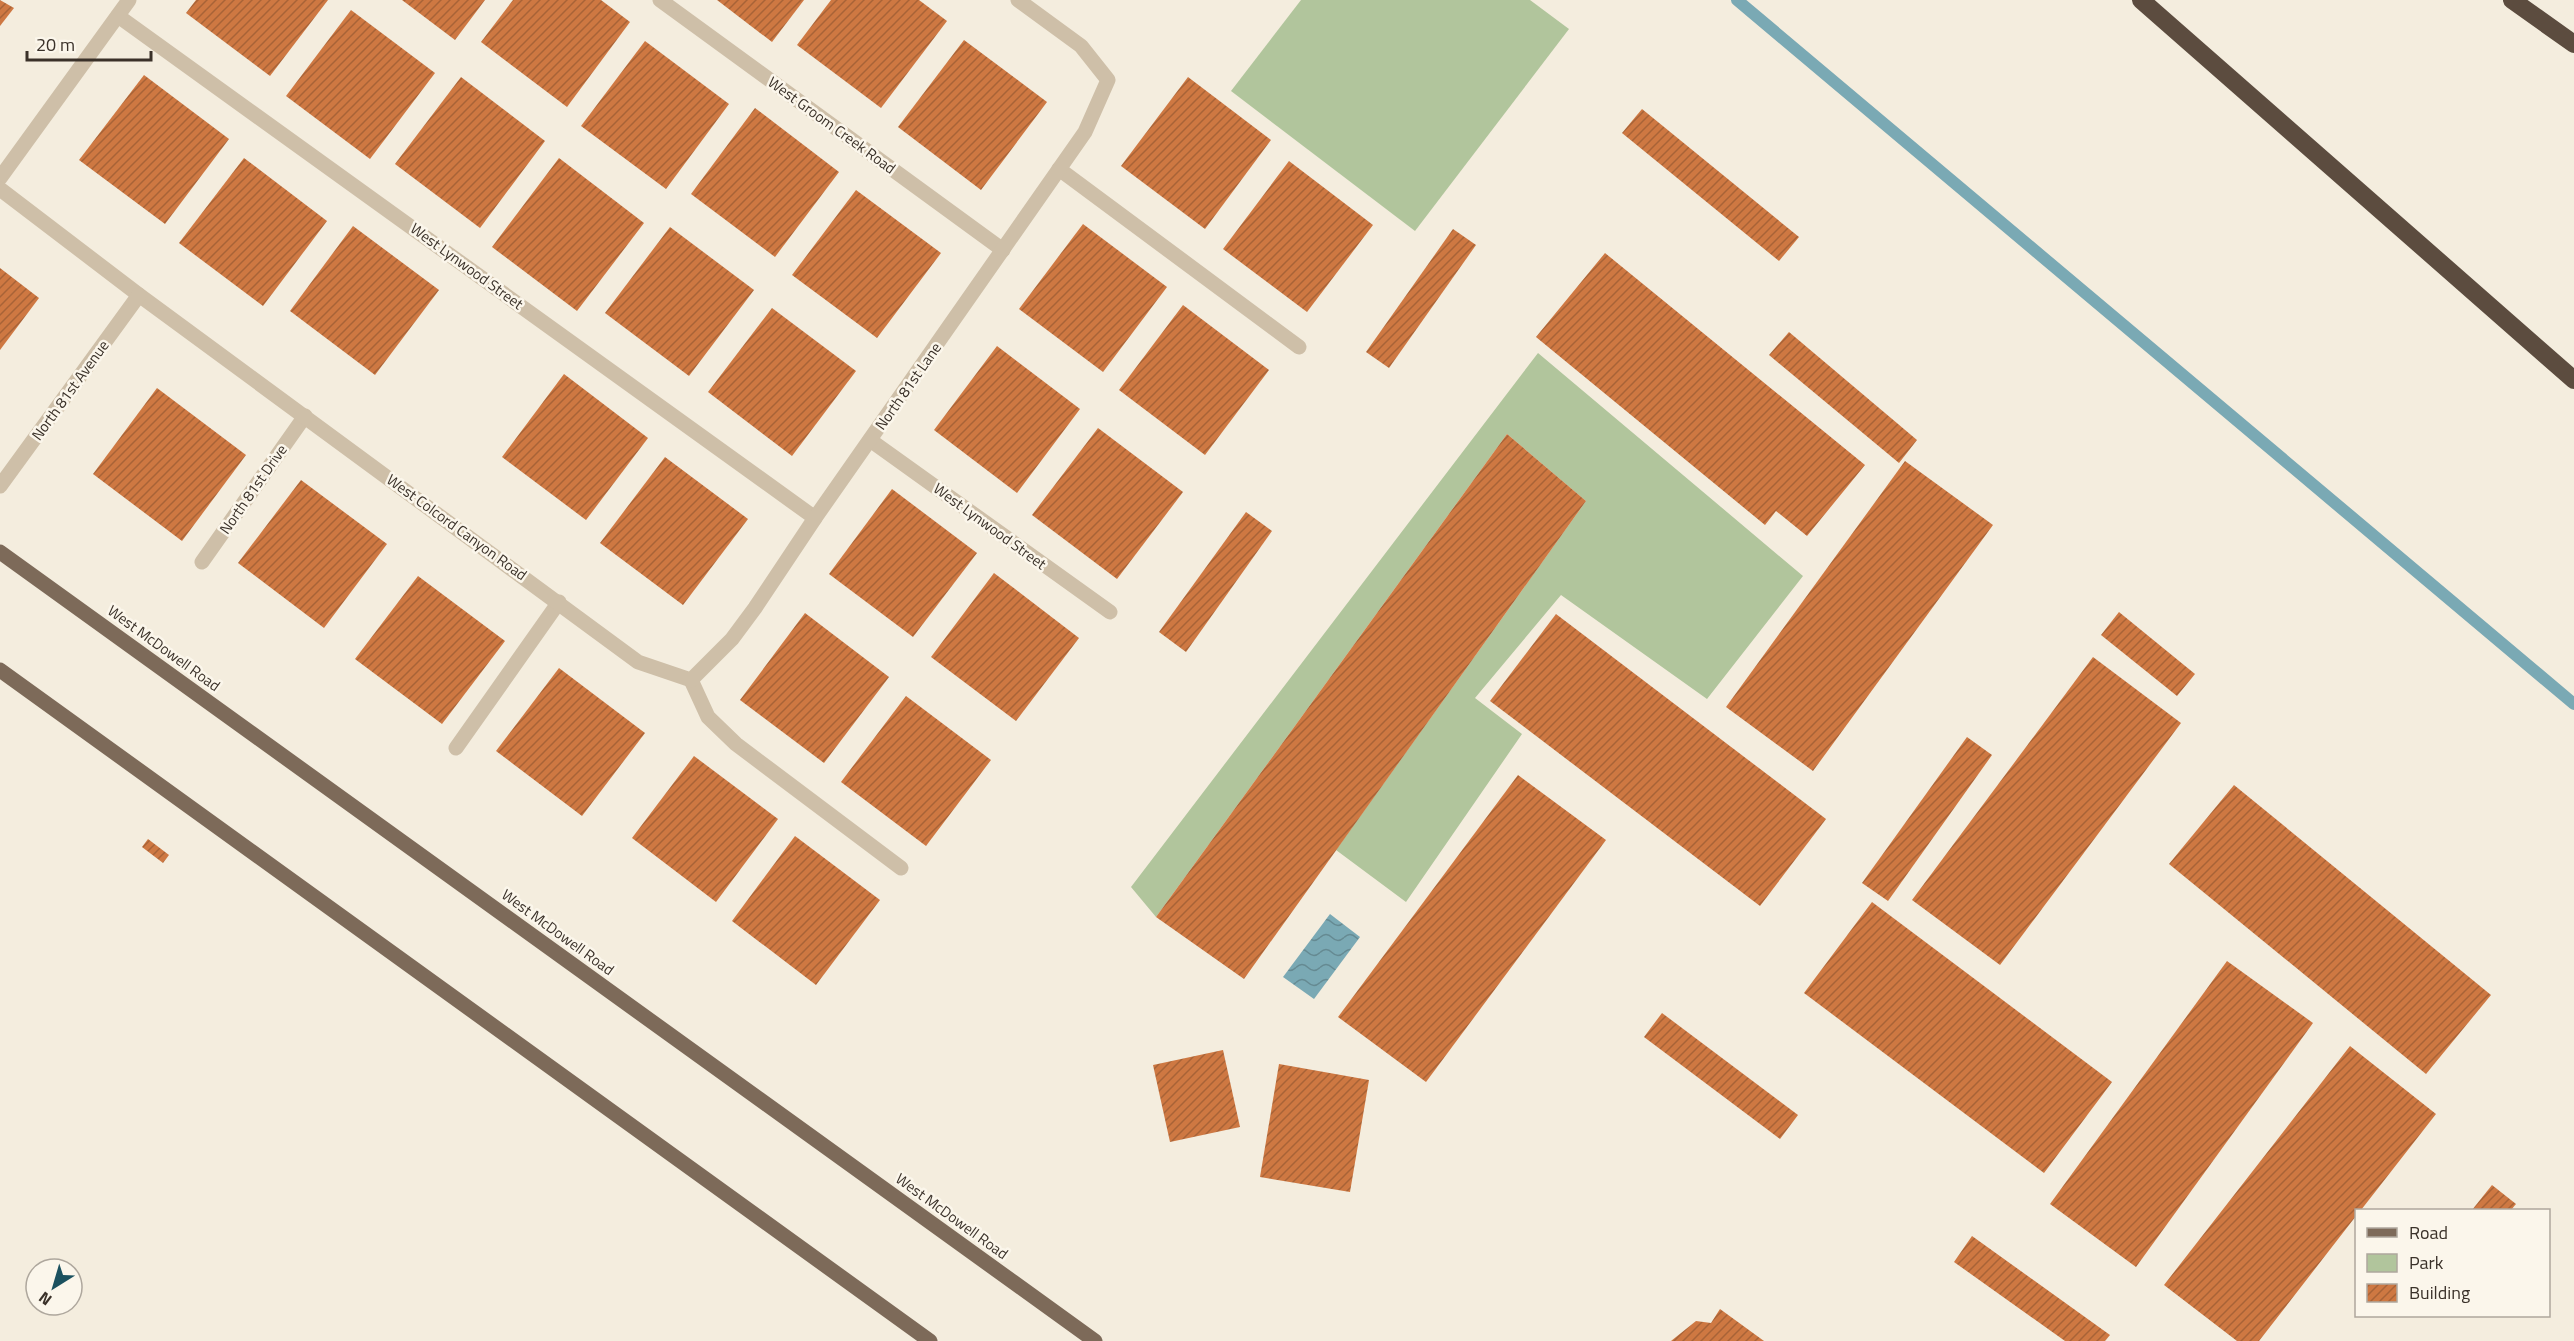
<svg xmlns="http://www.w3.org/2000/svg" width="2574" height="1341" viewBox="0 0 2574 1341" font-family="'Titillium Web',sans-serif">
	<defs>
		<pattern id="water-waves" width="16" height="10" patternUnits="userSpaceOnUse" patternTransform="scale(1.5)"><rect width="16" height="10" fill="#7aa9b4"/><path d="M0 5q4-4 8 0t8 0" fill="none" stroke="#658a92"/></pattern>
		<pattern id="building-hatch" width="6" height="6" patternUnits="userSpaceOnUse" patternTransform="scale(1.5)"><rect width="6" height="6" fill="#ce7842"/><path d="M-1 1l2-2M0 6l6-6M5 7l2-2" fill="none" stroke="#a86337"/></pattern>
	</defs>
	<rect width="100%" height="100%" fill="#f4edde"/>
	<g fill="#b1c59c">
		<polygon points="1301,0 1530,0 1569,29 1415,231 1231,91"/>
		<polygon points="1538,353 1803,576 1707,699 1561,595 1475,698 1522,734 1406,902 1336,850 1586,501 1507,434 1156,917 1131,887"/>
	</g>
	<polygon fill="url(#water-waves)" points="1330,914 1360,937 1314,999 1283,977"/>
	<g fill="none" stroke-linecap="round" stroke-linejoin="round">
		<polyline stroke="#7aa9b4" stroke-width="12" points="1737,0 2574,704"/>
	</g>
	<g fill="url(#building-hatch)">
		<polygon points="0,0 14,8 0,26"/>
		<polygon points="196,0 328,0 270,76 186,13"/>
		<polygon points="402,0 485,0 455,40"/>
		<polygon points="513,0 601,0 630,22 567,107 481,42"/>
		<polygon points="717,0 804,0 772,42"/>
		<polygon points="831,0 919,0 947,21 881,108 797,45"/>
		<polygon points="351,10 435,73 370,159 286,96"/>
		<polygon points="964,40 1047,102 981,190 898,127"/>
		<polygon points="645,41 729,104 666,189 581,126"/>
		<polygon points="144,75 229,139 165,224 79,160"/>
		<polygon points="461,77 545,141 480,228 395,164"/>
		<polygon points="1188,77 1271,140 1205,229 1121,166"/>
		<polygon points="755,108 839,172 775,257 691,194"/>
		<polygon points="1642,109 1799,237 1779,261 1622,133"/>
		<polygon points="244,158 327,221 263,306 179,243"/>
		<polygon points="559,158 644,223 577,311 492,247"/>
		<polygon points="1289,161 1373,225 1307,312 1223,249"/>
		<polygon points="856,190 941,253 877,338 792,275"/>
		<polygon points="1083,224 1167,287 1103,372 1019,309"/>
		<polygon points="353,226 439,290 375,375 290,311"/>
		<polygon points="670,227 754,290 689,376 605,313"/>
		<polygon points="1453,229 1476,245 1389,368 1366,352"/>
		<polygon points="1605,253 1865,465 1807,536 1776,511 1765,525 1536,337"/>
		<polygon points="0,268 39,298 0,350"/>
		<polygon points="1183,305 1269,370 1205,455 1119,390"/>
		<polygon points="772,308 856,371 792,456 708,392"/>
		<polygon points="1789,332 1917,440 1899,463 1769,355"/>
		<polygon points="997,346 1080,409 1017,493 934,430"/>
		<polygon points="564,374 648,438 586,520 502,457"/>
		<polygon points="157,388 246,455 182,541 93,474"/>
		<polygon points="1098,428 1183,492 1117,579 1032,515"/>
		<polygon points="1507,434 1586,501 1244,979 1156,917"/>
		<polygon points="665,457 748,519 683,605 600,543"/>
		<polygon points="1905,461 1993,525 1813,771 1726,707"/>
		<polygon points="301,480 387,544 324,628 238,563"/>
		<polygon points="892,489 977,553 913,637 829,574"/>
		<polygon points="1246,512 1272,531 1186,652 1159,632"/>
		<polygon points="994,573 1079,638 1016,721 931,657"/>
		<polygon points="418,576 505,641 442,724 355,659"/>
		<polygon points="2119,612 2195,674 2177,696 2101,635"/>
		<polygon points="805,613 889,677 824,763 740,700"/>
		<polygon points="1556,614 1826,819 1760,906 1490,701"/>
		<polygon points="2093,657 2181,723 2000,965 1912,900"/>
		<polygon points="559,668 645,733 582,816 496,751"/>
		<polygon points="906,696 991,760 926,846 841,782"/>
		<polygon points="1967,737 1992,755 1888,901 1862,883"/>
		<polygon points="694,756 778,819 716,902 632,838"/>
		<polygon points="1518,775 1606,840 1426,1082 1338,1017"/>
		<polygon points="2234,785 2491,995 2426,1074 2169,864"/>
		<polygon points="795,836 880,900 816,985 732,921"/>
		<polygon points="148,839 169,855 163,863 142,847"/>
		<polygon points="1872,902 2112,1082 2044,1173 1804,993"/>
		<polygon points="2227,961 2313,1023 2136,1267 2050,1204"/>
		<polygon points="1662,1013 1798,1115 1780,1139 1644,1037"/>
		<polygon points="2350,1046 2436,1114 2361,1210 2356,1210 2356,1216 2259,1341 2237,1341 2164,1285"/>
		<polygon points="1223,1050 1240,1127 1170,1142 1153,1065"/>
		<polygon points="1279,1064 1369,1080 1350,1192 1260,1177"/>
		<polygon points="2492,1185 2516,1204 2511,1210 2472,1210"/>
		<polygon points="1972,1236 2110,1335 2105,1341 2065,1341 1954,1262"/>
		<polygon points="1720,1309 1764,1341 1671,1341 1696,1321 1711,1323"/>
	</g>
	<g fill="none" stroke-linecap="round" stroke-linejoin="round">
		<g stroke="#cebfa8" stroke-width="15">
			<polyline points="660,0 1003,250"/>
			<polyline points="118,16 815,518"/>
			<polyline points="1059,169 1299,347"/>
			<polyline points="870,440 1110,612"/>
			<polyline points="202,562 305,416"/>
			<polyline points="691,680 708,717 736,744 901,868"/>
			<polyline points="456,748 559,602"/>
		</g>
		<g stroke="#cebfa8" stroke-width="15">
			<polyline points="0,178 129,0"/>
			<polyline points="0,189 139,295 638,662 691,680 732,639 755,608 815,518 1085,132 1108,80 1081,46 1018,0"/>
			<polyline points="0,486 139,295"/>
		</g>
		<g stroke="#7d6a59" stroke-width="15">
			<polyline points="0,552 1095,1341"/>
			<polyline points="0,670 930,1341"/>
		</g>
		<g stroke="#5c4c3f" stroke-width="18">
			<polyline points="2141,0 2574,380"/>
			<polyline points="2512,0 2574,44"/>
		</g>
	</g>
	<g text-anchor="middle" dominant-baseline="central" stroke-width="5" stroke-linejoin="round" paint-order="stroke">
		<g font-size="15" fill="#3a3129" stroke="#fbf6eb">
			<text transform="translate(832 125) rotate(36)">West Groom Creek Road</text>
			<text transform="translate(467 266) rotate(36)">West Lynwood Street</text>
			<text transform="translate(908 386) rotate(-55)">North 81st Lane</text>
			<text transform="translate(70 390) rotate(-54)">North 81st Avenue</text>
			<text transform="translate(253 489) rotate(-55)">North 81st Drive</text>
			<text transform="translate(990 526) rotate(36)">West Lynwood Street</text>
			<text transform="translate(457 527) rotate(36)">West Colcord Canyon Road</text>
			<text transform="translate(164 648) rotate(36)">West McDowell Road</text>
			<text transform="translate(558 932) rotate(36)">West McDowell Road</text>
			<text transform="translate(952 1216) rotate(36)">West McDowell Road</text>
		</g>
	</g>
	<rect x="2355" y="1209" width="195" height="108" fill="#fbf6eb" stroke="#aea79d" stroke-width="1.5"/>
	<rect x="2367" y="1228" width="30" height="9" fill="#7d6a59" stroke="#aea79d" stroke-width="1.5"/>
	<text x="2409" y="1239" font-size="18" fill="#3a3129">Road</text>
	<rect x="2367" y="1254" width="30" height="18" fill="#b1c59c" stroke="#aea79d" stroke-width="1.5"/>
	<text x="2409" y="1269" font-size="18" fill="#3a3129">Park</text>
	<rect x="2367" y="1284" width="30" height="18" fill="url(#building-hatch)" stroke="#aea79d" stroke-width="1.5"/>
	<text x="2409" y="1299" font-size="18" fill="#3a3129">Building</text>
	<g transform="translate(54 1287) rotate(217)"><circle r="28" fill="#fbf6eb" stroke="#aea79d" stroke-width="1.5"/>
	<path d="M0-4.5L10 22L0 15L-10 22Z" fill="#1b515f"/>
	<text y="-9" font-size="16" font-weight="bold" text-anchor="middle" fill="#3a3129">N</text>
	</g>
	<path d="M27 51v9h124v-9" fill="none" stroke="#3a3129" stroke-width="3"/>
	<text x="36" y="51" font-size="18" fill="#3a3129" stroke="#fbf6eb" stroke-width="4.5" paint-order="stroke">20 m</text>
</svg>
